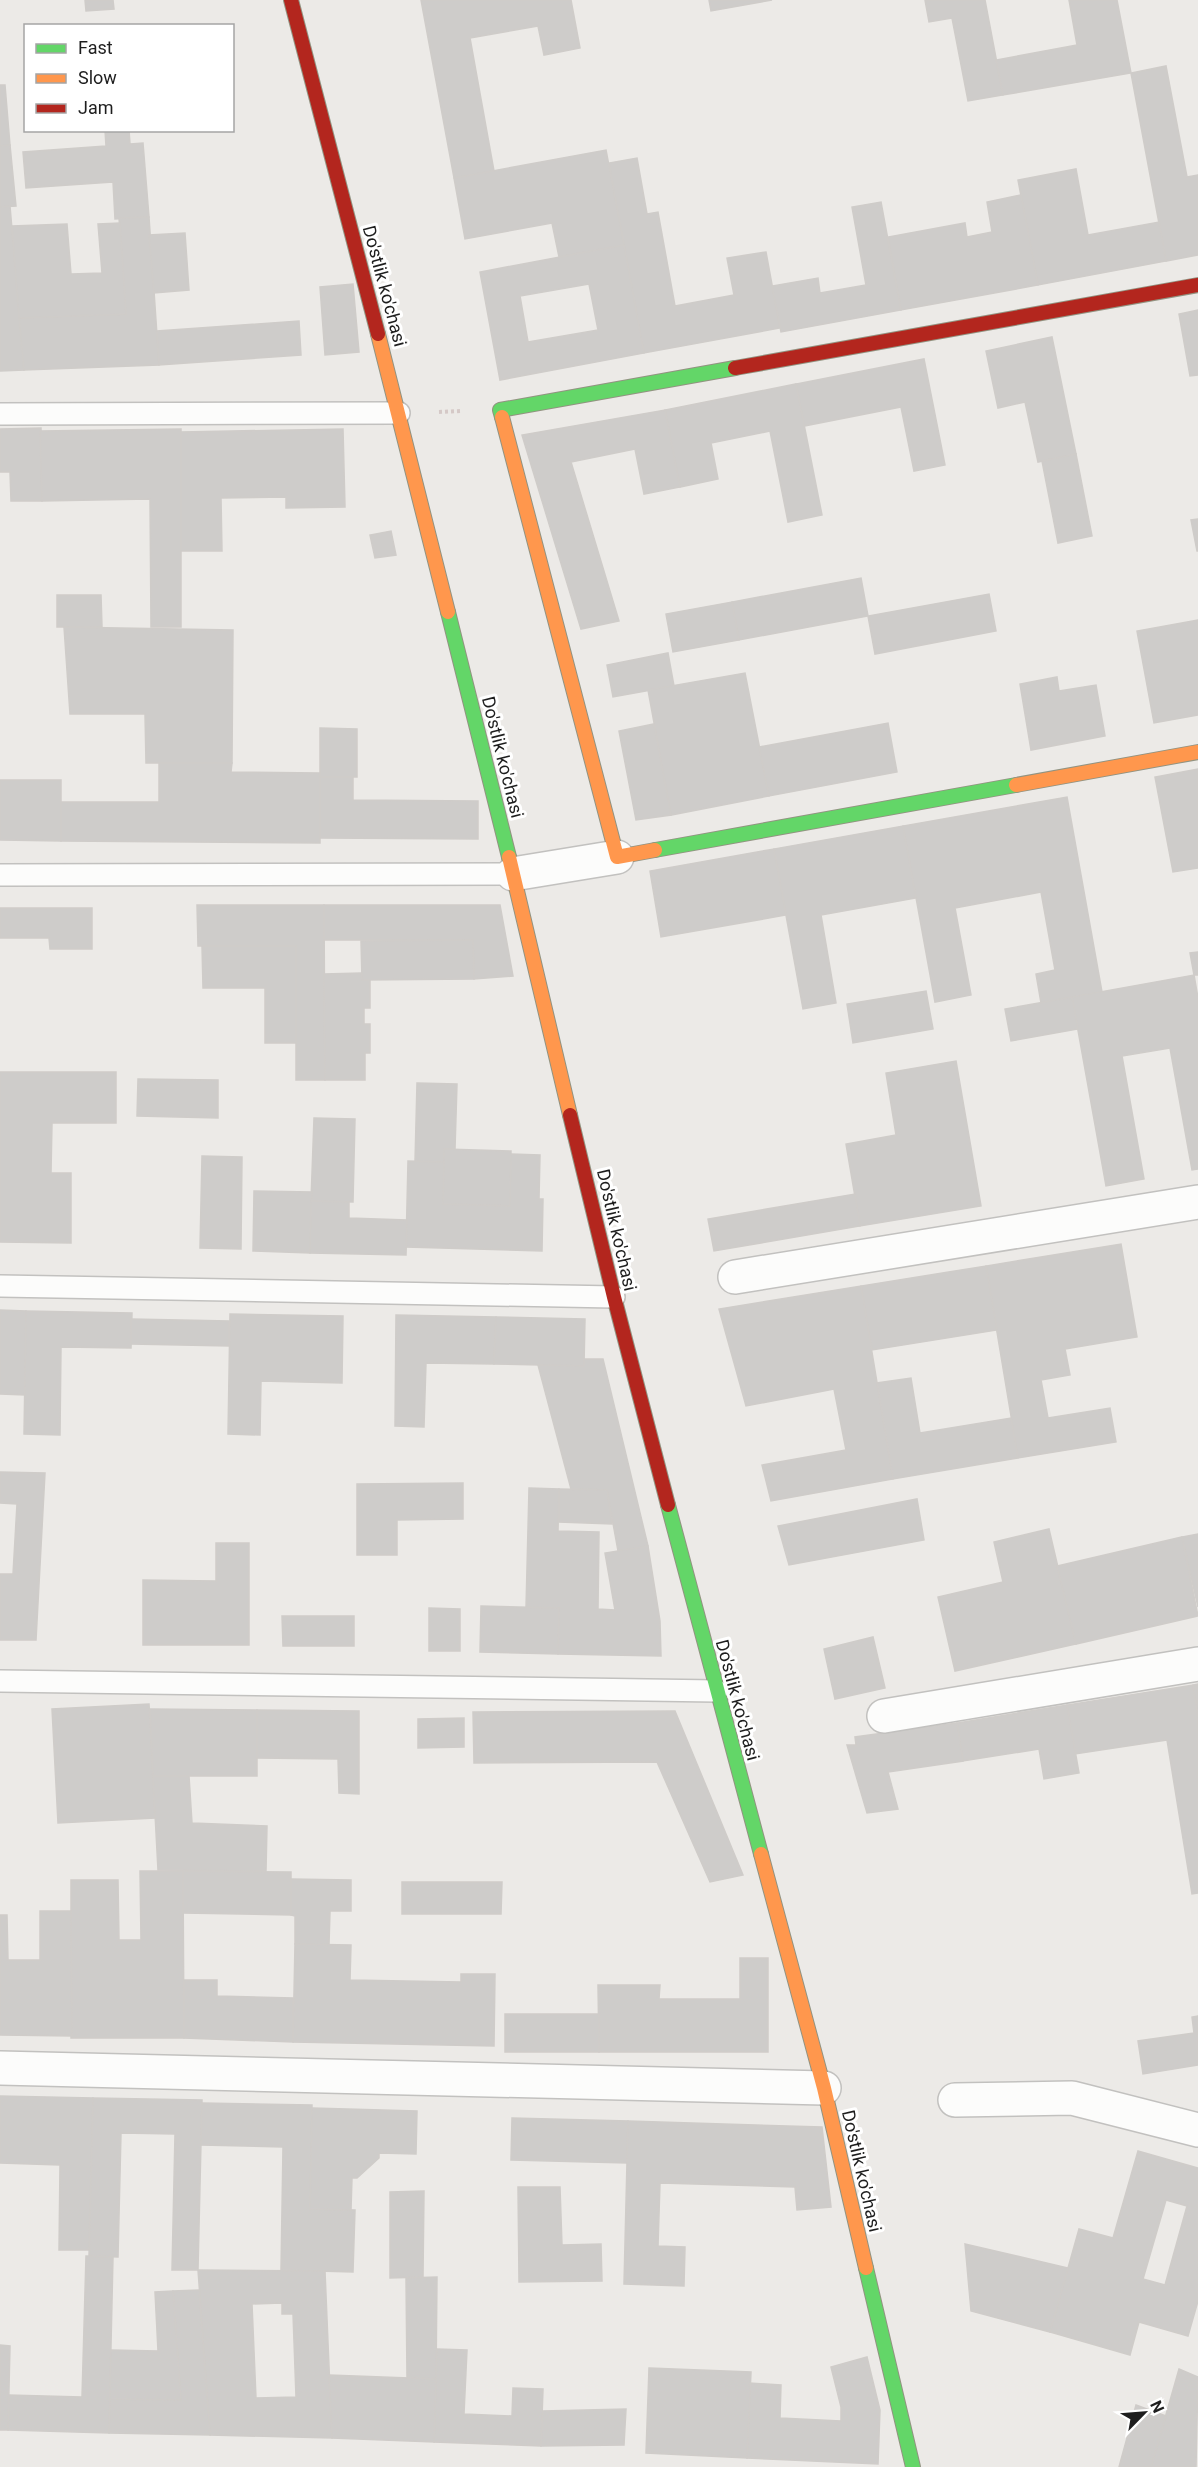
<svg xmlns="http://www.w3.org/2000/svg" width="1198" height="2467" viewBox="0 0 1198 2467" font-family="Roboto,sans-serif">
	<rect width="100%" height="100%" fill="#eceae7"/>
	<g fill="#ceccca" stroke="#cfccc9" stroke-width="1.5" fill-rule="evenodd">
		<polygon points="85,0 113,0 114,9 86,11"/>
		<polygon points="421,0 571,0 580,48 544,55 538,26 470,38 494,171 454,178"/>
		<polygon points="709,0 772,0 711,11"/>
		<polygon points="925,0 985,0 1003,95 968,101 952,18 929,22"/>
		<polygon points="1069,0 1117,0 1131,73 1003,95 996,60 1077,45"/>
		<polygon points="1166,66 1187,177 1198,175 1198,255 1166,261 1131,73"/>
		<polygon points="0,85 5,85 10,145 0,146"/>
		<polygon points="105,130 129,130 130,144 143,143 149,217 115,219 113,182 26,188 23,152 106,146"/>
		<polygon points="10,145 16,206 0,207 0,146"/>
		<polygon points="606,150 624,245 559,257 552,223 465,239 454,178"/>
		<polygon points="637,158 647,214 658,212 675,306 734,295 727,258 766,252 780,328 644,353 609,163"/>
		<polygon points="1076,169 1088,235 1159,222 1166,261 1038,285 1018,180"/>
		<polygon points="1021,195 1038,285 901,310 888,237 965,223 967,237 992,232 987,202"/>
		<polygon points="881,202 901,310 781,332 772,286 818,278 820,293 866,285 852,207"/>
		<polygon points="10,206 24,370 0,371 0,207"/>
		<polygon points="149,217 159,365 24,370 19,318 126,314 119,218"/>
		<polygon points="120,223 126,314 19,318 12,226 67,224 71,274 102,273 98,224"/>
		<polygon points="185,233 189,290 154,293 149,235"/>
		<path d="M624,245L644,353L500,380L480,272ZM589,284L598,330L528,342L520,296Z"/>
		<polygon points="353,284 359,352 325,355 320,287"/>
		<polygon points="1198,310 1198,375 1190,376 1179,314"/>
		<polygon points="299,321 301,355 159,365 157,331"/>
		<polygon points="1052,337 1076,454 1038,462 1025,402 998,408 986,351"/>
		<polygon points="924,359 945,465 914,471 901,407 804,426 796,384"/>
		<polygon points="796,384 822,515 788,522 770,431 711,443 718,479 680,487 665,410"/>
		<polygon points="665,410 680,487 644,494 635,449 571,462 619,621 581,629 522,435"/>
		<polygon points="41,428 42,501 11,501 10,472 0,472 0,429"/>
		<polygon points="181,429 181,627 151,627 150,499 42,501 40,431"/>
		<polygon points="343,429 345,507 286,508 286,497 221,498 222,551 181,551 181,432"/>
		<polygon points="1076,454 1092,536 1058,543 1042,461"/>
		<polygon points="1198,519 1198,551 1197,551 1191,520"/>
		<polygon points="391,531 396,555 375,558 370,535"/>
		<polygon points="861,578 868,616 739,640 732,602"/>
		<polygon points="989,594 996,631 875,654 868,616"/>
		<polygon points="57,595 101,595 102,627 57,627"/>
		<polygon points="732,602 739,640 673,652 666,614"/>
		<polygon points="1198,620 1198,715 1154,723 1137,631"/>
		<polygon points="64,627 233,630 232,763 146,763 145,714 70,714"/>
		<polygon points="668,653 674,686 613,697 607,665"/>
		<polygon points="745,673 769,796 671,815 648,690"/>
		<polygon points="1057,677 1059,691 1096,685 1105,736 1031,750 1020,684"/>
		<polygon points="888,723 897,772 769,796 759,747"/>
		<polygon points="654,724 671,815 636,820 619,731"/>
		<polygon points="320,728 357,729 357,777 320,777"/>
		<polygon points="159,763 232,763 231,772 320,773 320,843 61,841 61,802 159,802"/>
		<polygon points="1198,769 1198,868 1173,872 1155,777"/>
		<polygon points="320,777 353,777 353,800 478,801 478,839 320,838"/>
		<polygon points="0,780 61,780 61,841 0,840"/>
		<polygon points="1067,797 1102,992 1041,1003 1036,974 1055,970 1041,892 955,908 971,995 935,1002 903,826"/>
		<polygon points="903,826 916,898 821,915 836,1003 803,1009 774,849"/>
		<polygon points="774,849 786,915 661,937 650,871"/>
		<polygon points="197,905 324,905 325,1080 296,1080 296,946 198,946"/>
		<polygon points="324,905 500,905 513,976 474,979 473,940 324,940"/>
		<polygon points="0,908 92,908 92,949 50,949 49,938 0,938"/>
		<polygon points="473,940 474,979 362,980 361,941"/>
		<polygon points="202,946 296,946 296,1043 265,1043 265,988 203,988"/>
		<polygon points="1198,952 1198,975 1194,975 1190,953"/>
		<polygon points="361,973 362,980 370,980 370,1008 364,1008 364,1024 370,1024 370,1053 365,1053 365,1080 325,1080 324,974"/>
		<polygon points="1194,975 1198,998 1198,1169 1192,1170 1170,1048 1122,1056 1144,1179 1106,1186 1072,997"/>
		<polygon points="926,991 933,1029 853,1043 847,1004"/>
		<polygon points="1072,997 1078,1029 1011,1041 1005,1009"/>
		<polygon points="956,1061 981,1206 860,1226 846,1144 896,1135 886,1073"/>
		<polygon points="0,1072 116,1072 116,1123 52,1123 51,1173 71,1173 71,1243 0,1242"/>
		<polygon points="138,1079 218,1080 218,1118 137,1116"/>
		<polygon points="417,1083 457,1084 455,1149 444,1149 444,1162 415,1162"/>
		<polygon points="314,1118 355,1119 353,1202 311,1201"/>
		<polygon points="444,1149 511,1151 510,1206 443,1204"/>
		<polygon points="511,1154 540,1155 539,1199 543,1199 542,1251 406,1247 408,1161 444,1162 443,1204 510,1206"/>
		<polygon points="202,1156 242,1157 241,1249 200,1248"/>
		<polygon points="254,1191 312,1192 310,1253 253,1251"/>
		<polygon points="855,1194 860,1226 714,1251 708,1219"/>
		<polygon points="311,1201 349,1202 349,1218 407,1220 406,1255 310,1253"/>
		<polygon points="1121,1244 1137,1337 1065,1349 1070,1375 1041,1380 1048,1418 1110,1408 1116,1442 1018,1458 986,1266"/>
		<polygon points="986,1266 997,1330 872,1350 861,1286"/>
		<polygon points="861,1286 893,1479 771,1501 762,1465 846,1450 834,1389 746,1406 719,1309"/>
		<polygon points="0,1310 26,1311 25,1395 0,1394"/>
		<polygon points="26,1311 132,1313 131,1348 61,1347 60,1435 24,1434"/>
		<polygon points="230,1314 343,1316 342,1383 261,1381 260,1435 228,1434"/>
		<polygon points="396,1315 496,1317 494,1364 426,1363 424,1427 395,1426"/>
		<polygon points="496,1317 585,1319 584,1366 494,1364"/>
		<polygon points="131,1319 229,1321 229,1346 131,1344"/>
		<polygon points="584,1359 603,1359 648,1546 618,1551 607,1490 571,1489 538,1365 584,1366"/>
		<polygon points="911,1378 920,1433 1011,1418 1018,1458 893,1479 877,1383"/>
		<polygon points="0,1472 45,1473 36,1640 0,1640 0,1574 13,1574 17,1504 0,1503"/>
		<polygon points="463,1483 463,1519 397,1520 397,1555 357,1555 357,1484"/>
		<polygon points="529,1488 559,1489 558,1531 599,1532 598,1609 615,1610 605,1553 648,1546 660,1621 661,1656 558,1654 559,1608 526,1608"/>
		<polygon points="559,1489 607,1490 612,1524 559,1522"/>
		<polygon points="917,1499 924,1540 789,1565 778,1526"/>
		<polygon points="1049,1529 1076,1644 955,1671 938,1597 1003,1582 994,1542"/>
		<polygon points="1198,1534 1198,1607 1182,1537"/>
		<polygon points="1182,1537 1198,1616 1076,1644 1057,1566"/>
		<polygon points="216,1543 249,1543 249,1645 143,1645 143,1580 216,1581"/>
		<polygon points="481,1606 559,1608 558,1654 480,1652"/>
		<polygon points="429,1608 460,1609 460,1651 429,1651"/>
		<polygon points="282,1616 354,1616 354,1646 283,1646"/>
		<polygon points="873,1637 885,1688 835,1699 824,1649"/>
		<polygon points="1198,1684 1198,1718 1193,1685"/>
		<polygon points="1193,1685 1198,1718 1198,1893 1192,1894 1167,1740 1075,1754 1067,1705"/>
		<polygon points="149,1704 155,1818 58,1823 52,1709"/>
		<polygon points="1067,1705 1079,1773 1044,1779 1039,1749 963,1761 957,1723"/>
		<polygon points="150,1709 257,1710 257,1776 153,1776"/>
		<polygon points="257,1710 359,1711 359,1794 339,1793 338,1759 257,1758"/>
		<polygon points="675,1711 743,1875 710,1882 657,1762 474,1763 473,1712"/>
		<polygon points="464,1718 464,1747 418,1748 418,1719"/>
		<polygon points="957,1723 963,1761 888,1772 898,1809 867,1813 847,1745 856,1745 855,1737"/>
		<polygon points="153,1776 189,1776 192,1823 267,1826 266,1871 158,1870"/>
		<polygon points="140,1871 183,1871 184,2038 71,2038 71,1880 118,1880 119,1940 141,1940"/>
		<polygon points="183,1871 291,1872 291,1915 183,1913"/>
		<polygon points="291,1879 351,1880 351,1911 330,1911 329,1945 295,1944 295,1916 291,1915"/>
		<polygon points="402,1882 502,1882 501,1914 402,1914"/>
		<polygon points="40,1911 71,1911 72,2036 0,2035 0,1915 7,1915 8,1960 40,1960"/>
		<polygon points="295,1944 351,1945 350,1980 461,1982 461,1974 495,1974 494,2046 293,2042"/>
		<polygon points="740,1958 768,1958 768,2052 599,2052 598,1985 660,1985 659,1999 740,1999"/>
		<polygon points="184,1980 217,1980 217,1996 293,1998 293,2042 184,2038"/>
		<rect x="505" y="2014" width="94" height="38"/>
		<polygon points="1198,2016 1198,2065 1143,2074 1138,2041 1194,2033 1192,2017"/>
		<polygon points="0,2096 93,2098 89,2250 59,2250 60,2165 0,2163"/>
		<polygon points="93,2098 202,2100 198,2270 172,2270 175,2134 121,2133 118,2257 89,2256"/>
		<polygon points="202,2103 312,2105 310,2209 355,2210 353,2272 281,2270 283,2147 201,2145"/>
		<polygon points="312,2108 417,2111 416,2154 379,2153 379,2158 357,2178 352,2178 351,2210 310,2209"/>
		<polygon points="512,2118 628,2121 627,2163 511,2160"/>
		<polygon points="628,2121 822,2127 831,2207 797,2210 795,2187 660,2183 658,2246 685,2247 684,2286 624,2284"/>
		<path d="M1138,2151L1198,2168V2301L1188,2336L1139,2322L1130,2355L1050,2332L1079,2229L1113,2238ZM1166,2200L1187,2206L1165,2285L1143,2279Z"/>
		<polygon points="518,2187 560,2187 562,2245 601,2244 602,2281 519,2282"/>
		<polygon points="424,2191 423,2277 390,2278 390,2192"/>
		<polygon points="965,2244 1068,2268 1050,2332 971,2311"/>
		<polygon points="86,2256 113,2257 109,2433 8,2430 9,2395 82,2397"/>
		<path d="M198,2270L325,2271L332,2438L210,2435ZM282,2303V2314H293L296,2397L256,2398L252,2304Z"/>
		<polygon points="437,2277 436,2379 407,2378 406,2278"/>
		<polygon points="199,2290 210,2435 109,2433 110,2399 181,2400 173,2291"/>
		<polygon points="173,2291 181,2400 110,2399 111,2350 158,2351 155,2292"/>
		<polygon points="0,2345 10,2346 8,2430 0,2430"/>
		<polygon points="437,2349 467,2350 464,2414 512,2416 513,2388 543,2389 541,2446 434,2442"/>
		<polygon points="867,2357 880,2410 878,2464 747,2458 750,2383 781,2385 780,2418 841,2421 841,2407 831,2367"/>
		<polygon points="649,2368 751,2372 747,2458 646,2453"/>
		<polygon points="1179,2369 1198,2377 1196,2467 1151,2467"/>
		<polygon points="329,2375 436,2379 434,2442 332,2438"/>
		<polygon points="1136,2405 1166,2416 1151,2467 1119,2467"/>
		<polygon points="626,2409 624,2445 541,2446 543,2411"/>
	</g>
	<g fill="none" stroke-linecap="round" stroke-linejoin="round">
		<defs>
			<g id="lane">
				<polyline points="0,414 399,413"/>
				<polyline points="0,875 513,874"/>
				<polyline points="0,1286 614,1297"/>
				<polyline points="0,1681 717,1691"/>
			</g>
			<g id="street">
				<polyline points="513,874 617,857"/>
				<polyline points="735,1277 1198,1202"/>
				<polyline points="884,1716 1198,1664"/>
				<polyline points="0,2068 824,2088"/>
				<polyline points="955,2100 1072,2098 1198,2130"/>
			</g>
			<g id="fast">
				<polyline points="502,417 500,410 735,368"/>
				<polyline points="448,612 509,857"/>
				<polyline points="655,850 1016,785"/>
				<polyline points="668,1505 761,1854"/>
				<polyline points="866,2268 913,2467"/>
			</g>
			<g id="slow">
				<polyline points="378,334 448,612"/>
				<polyline points="502,417 617,857 655,850"/>
				<polyline points="1016,785 1198,752"/>
				<polyline points="509,857 570,1115"/>
				<polyline points="761,1854 824,2088 866,2268"/>
			</g>
			<g id="jam">
				<polyline points="291,0 378,334"/>
				<polyline points="735,368 1198,285"/>
				<polyline points="570,1115 614,1297 668,1505"/>
			</g>
		</defs>
		<use href="#lane" stroke="#c2c1bf" stroke-width="24"/>
		<use href="#street" stroke="#c2c1bf" stroke-width="36"/>
		<use href="#fast" stroke="#929381" stroke-width="16"/>
		<use href="#slow" stroke="#929381" stroke-width="16"/>
		<use href="#jam" stroke="#929381" stroke-width="16"/>
		<polyline stroke="#d5c9c7" stroke-width="4" stroke-dasharray="3 3" stroke-linecap="butt" points="439,412 462,411"/>
		<use href="#lane" stroke="#fcfcfb" stroke-width="21"/>
		<use href="#street" stroke="#fcfcfb" stroke-width="33"/>
		<use href="#fast" stroke="#63d668" stroke-width="14"/>
		<use href="#slow" stroke="#ff974d" stroke-width="14"/>
		<use href="#jam" stroke="#b3261e" stroke-width="14"/>
	</g>
	<g text-anchor="middle" dominant-baseline="central" stroke-width="6" stroke-linejoin="round" paint-order="stroke">
		<g font-size="18" fill="#1e1e1e" stroke="#fff">
			<text transform="translate(385 286) rotate(75)">Do'stlik ko'chasi</text>
			<text transform="translate(503 757) rotate(76)">Do'stlik ko'chasi</text>
			<text transform="translate(617 1230) rotate(77)">Do'stlik ko'chasi</text>
			<text transform="translate(738 1700) rotate(75)">Do'stlik ko'chasi</text>
			<text transform="translate(862 2171) rotate(77)">Do'stlik ko'chasi</text>
		</g>
	</g>
	<rect x="24" y="24" width="210" height="108" fill="#ffffff" stroke="#a5a5a5" stroke-width="1.5"/>
	<rect x="36" y="44" width="30" height="9" fill="#63d668" stroke="#a5a5a5" stroke-width="1.5"/>
	<text x="78" y="54" font-size="18" fill="#1e1e1e">Fast</text>
	<rect x="36" y="74" width="30" height="9" fill="#ff974d" stroke="#a5a5a5" stroke-width="1.5"/>
	<text x="78" y="84" font-size="18" fill="#1e1e1e">Slow</text>
	<rect x="36" y="104" width="30" height="9" fill="#b3261e" stroke="#a5a5a5" stroke-width="1.5"/>
	<text x="78" y="114" font-size="18" fill="#1e1e1e">Jam</text>
	<g transform="translate(1144 2413) rotate(65)" stroke="#ffffff" stroke-width="4.5" paint-order="stroke">
	<path d="M0-4.5L10 22L0 15L-10 22Z" fill="#1e1e1e"/>
	<text y="-9" font-size="16" font-weight="bold" text-anchor="middle" fill="#1e1e1e">N</text>
	</g>
</svg>
